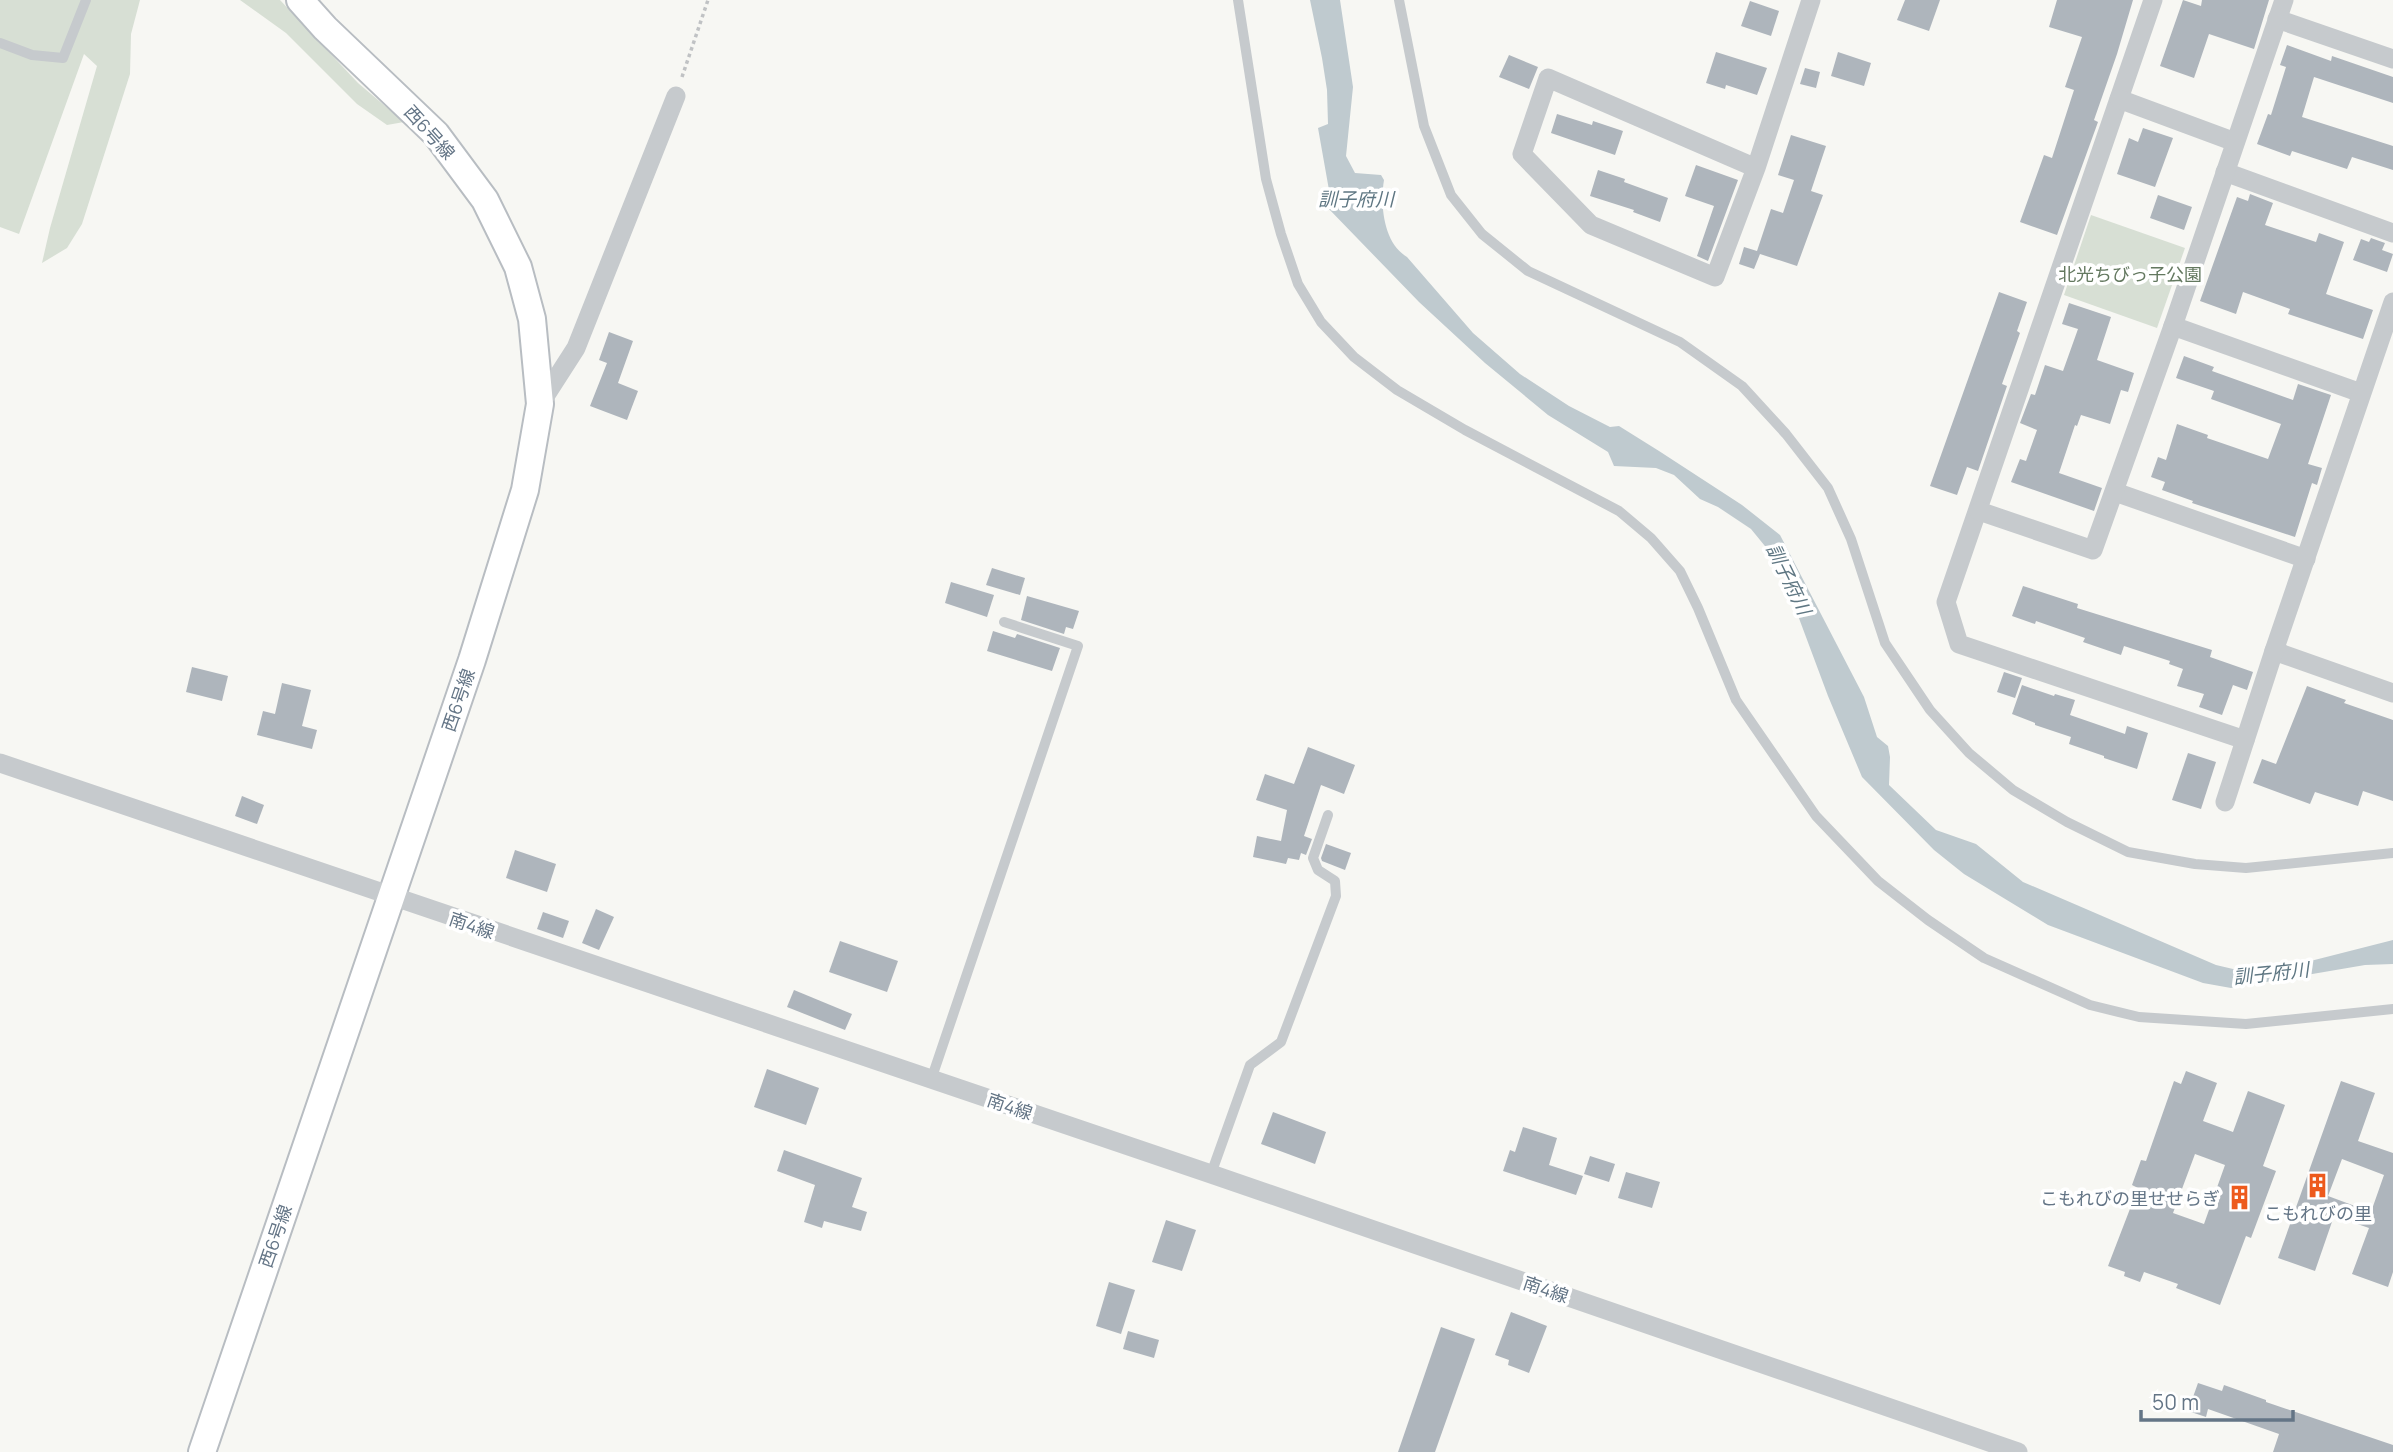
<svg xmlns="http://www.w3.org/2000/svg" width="2393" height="1452" viewBox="0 0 2393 1452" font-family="Manrope,'Noto Sans JP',sans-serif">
	<rect width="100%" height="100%" fill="#f7f7f3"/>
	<g fill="#d7dfd4">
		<polygon points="0,0 140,0 131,34 130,74 82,224 67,248 42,263 50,228 97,66 84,54 19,234 0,227"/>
		<polygon points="240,0 280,0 358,83 404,122 387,125 357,104 286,33"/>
		<polygon points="2091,215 2185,248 2157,328 2064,295"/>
	</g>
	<path fill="#bfcacf" d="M1310,0H1340L1353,87L1346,156L1355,173L1381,175L1384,180C1380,204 1383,243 1407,257L1473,333L1520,374L1569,406L1610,427L1619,426L1659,451L1742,505L1780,535L1864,697L1877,737L1888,746L1890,757L1889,785L1936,830L1976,844L2023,882L2216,965L2233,969L2275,970L2393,940V964L2365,965L2231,988L2203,983L2048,925L1964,874L1934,850L1862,777L1828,696L1778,562L1751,529L1718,507L1700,499L1674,475L1656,468L1614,466L1608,452L1548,415L1485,363L1419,302L1327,207L1329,190L1318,128L1328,124L1327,90L1322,58Z"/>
	<g fill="#aeb5bc" fill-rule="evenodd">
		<polygon points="1905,0 1940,0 1929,31 1897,20"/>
		<polygon points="2057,0 2133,0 2117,54 2094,120 2098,122 2057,235 2020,222 2044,155 2052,158 2074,90 2065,87 2082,37 2049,27"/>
		<polygon points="2183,0 2201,6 2202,0 2269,0 2254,49 2209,34 2194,78 2160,66"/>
		<polygon points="1750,1 1779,11 1771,36 1741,26"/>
		<polygon points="2287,45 2331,61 2332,56 2393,77 2393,103 2314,77 2302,117 2393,146 2393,170 2352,157 2347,169 2292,151 2290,156 2257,144 2268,114 2271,115 2286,67 2280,65"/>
		<polygon points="1716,52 1767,68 1757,95 1726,85 1725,89 1706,83"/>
		<polygon points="1838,52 1871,63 1864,86 1831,76"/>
		<polygon points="1509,55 1538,67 1529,89 1499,77"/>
		<polygon points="1805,68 1820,72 1816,88 1800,84"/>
		<polygon points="1557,114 1592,125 1593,121 1623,131 1615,155 1551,133"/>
		<polygon points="2143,128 2173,138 2155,187 2117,174 2129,138 2138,142"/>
		<polygon points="1791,135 1826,146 1811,191 1823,195 1797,266 1760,254 1754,269 1739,264 1744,247 1757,251 1771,209 1783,213 1794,180 1778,175"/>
		<polygon points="1696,165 1738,180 1708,261 1697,256 1714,206 1685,196"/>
		<polygon points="1598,170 1625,179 1624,182 1668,198 1660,222 1633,212 1634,210 1590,196"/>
		<polygon points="2250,194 2273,203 2265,225 2316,242 2319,233 2344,242 2326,294 2373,310 2363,339 2288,314 2290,309 2243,292 2236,314 2200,301 2237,197 2248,201"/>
		<polygon points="2158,195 2192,207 2184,230 2150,218"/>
		<polygon points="2371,238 2385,243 2382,250 2393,254 2387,272 2353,260 2361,239 2369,242"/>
		<polygon points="1999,292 2027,302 2017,331 2020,333 2002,384 2007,386 1978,471 1967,467 1957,495 1930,486"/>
		<polygon points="2069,303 2111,317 2097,360 2134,373 2128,392 2121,390 2110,424 2081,415 2077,426 2075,425 2059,473 2102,488 2094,511 2011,482 2020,459 2026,461 2037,430 2020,423 2031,394 2035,395 2045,365 2063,371 2078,329 2062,324"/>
		<polygon points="609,332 633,341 618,383 638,391 627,420 590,406 607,363 599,360"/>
		<polygon points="2184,356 2214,367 2212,371 2293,400 2298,384 2331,395 2308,464 2322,468 2317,485 2312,483 2295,537 2192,503 2193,501 2162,490 2165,482 2151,477 2158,457 2166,460 2177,424 2208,435 2207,438 2268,459 2281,424 2211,399 2214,391 2176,378"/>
		<polygon points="992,568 1025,578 1020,595 986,585"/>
		<polygon points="951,582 994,595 987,617 945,603"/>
		<polygon points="2023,586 2078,604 2077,608 2212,650 2210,657 2253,672 2247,690 2233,685 2222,715 2199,707 2204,694 2177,686 2183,669 2169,664 2170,661 2124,646 2121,655 2083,642 2085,638 2036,621 2035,624 2012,616"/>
		<polygon points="1027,596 1079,611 1073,629 1066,627 1064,634 1021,620"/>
		<polygon points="993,631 1015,638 1017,634 1060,648 1052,671 987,651"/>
		<polygon points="192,667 228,676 222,701 186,692"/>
		<polygon points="2004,672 2022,678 2015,698 1997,692"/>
		<polygon points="282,683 311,690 302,726 317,730 312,749 257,735 263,711 275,714"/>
		<polygon points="2022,685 2054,696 2055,694 2075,700 2070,715 2125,734 2127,726 2148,733 2137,769 2104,758 2104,756 2069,744 2071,737 2035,725 2035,723 2012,714"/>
		<polygon points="2307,686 2346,700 2344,703 2393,720 2393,801 2363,791 2358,806 2315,792 2310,804 2253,783 2262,759 2276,764"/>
		<polygon points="1308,747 1355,765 1344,794 1321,785 1304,836 1312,839 1306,855 1301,853 1299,860 1288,858 1286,864 1253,857 1257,836 1281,841 1287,810 1256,800 1265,774 1294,784"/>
		<polygon points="2188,753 2216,762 2201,809 2172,800"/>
		<polygon points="242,796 264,805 257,824 235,816"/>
		<polygon points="1326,844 1351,853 1345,870 1322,861 1321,858"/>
		<polygon points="515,850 556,864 547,892 506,878"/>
		<polygon points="596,909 614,917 599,950 582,943"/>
		<polygon points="543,912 569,921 563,938 537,929"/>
		<polygon points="840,941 898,961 887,992 829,972"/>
		<polygon points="794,990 852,1014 845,1030 787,1007"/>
		<polygon points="767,1069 819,1088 806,1125 754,1107"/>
		<path d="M2186,1071L2217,1083L2203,1121L2233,1132L2248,1091L2285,1105L2263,1166L2276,1171L2251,1238L2246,1236L2220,1305L2176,1288L2178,1284L2144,1272L2140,1282L2124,1276L2125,1272L2108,1266L2138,1188L2132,1185L2141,1160L2146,1161L2174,1081L2181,1084ZM2195,1154L2225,1165L2204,1224L2173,1213Z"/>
		<path d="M2341,1081L2375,1093L2358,1141L2393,1153V1272L2388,1287L2352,1274L2369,1228L2334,1216L2315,1271L2278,1258ZM2342,1159L2384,1175L2371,1212L2328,1196Z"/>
		<polygon points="1273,1112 1326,1132 1315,1164 1261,1144"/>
		<polygon points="1523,1127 1557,1138 1549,1165 1583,1176 1576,1195 1503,1171 1510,1150 1515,1152"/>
		<polygon points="784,1150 862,1178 852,1207 867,1212 861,1231 824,1221 822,1228 804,1222 815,1185 777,1171"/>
		<polygon points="1590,1156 1615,1164 1609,1182 1584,1174"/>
		<polygon points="1626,1172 1660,1182 1652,1208 1618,1198"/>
		<polygon points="1166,1220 1196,1230 1182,1271 1152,1262"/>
		<polygon points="1109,1282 1135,1290 1121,1334 1096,1326"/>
		<polygon points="1511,1312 1547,1326 1529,1373 1508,1365 1509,1360 1495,1355"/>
		<polygon points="1441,1327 1475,1339 1435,1452 1398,1452"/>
		<polygon points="1128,1331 1159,1340 1154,1358 1123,1349"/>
		<polygon points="2198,1383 2222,1391 2224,1385 2266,1400 2266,1402 2393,1445 2393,1452 2273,1452 2279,1434 2208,1409 2206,1417 2188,1411"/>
	</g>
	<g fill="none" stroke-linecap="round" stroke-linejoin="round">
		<defs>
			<polyline id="secondary" points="202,1452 472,660 525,490 540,404 532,319 518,267 485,200 436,134 325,28 300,0"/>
		</defs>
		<use href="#secondary" stroke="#b8bdc2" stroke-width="30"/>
		<polyline stroke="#c0c2c4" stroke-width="3.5" stroke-dasharray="3.5 3.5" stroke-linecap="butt" points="682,77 708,0"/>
		<g stroke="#c6cacd" stroke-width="10">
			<polyline points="1238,0 1266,179 1281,234 1298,284 1321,322 1354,357 1397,390 1465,430 1619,511 1651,538 1680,571 1698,608 1736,700 1816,816 1878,881 1928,920 1984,958 2090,1005 2139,1017 2246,1024 2393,1009"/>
			<polyline points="1399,0 1424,126 1451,195 1482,234 1528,271 1680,342 1742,386 1786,434 1828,488 1851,539 1885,643 1930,710 1969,753 2013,790 2067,822 2128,852 2195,864 2246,868 2393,853"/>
			<polyline points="0,43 32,55 63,58 86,0"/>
			<polyline points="931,1080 1078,646 1004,622"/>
			<polyline points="1211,1174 1250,1065 1281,1042 1336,896 1335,881 1318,870 1313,858 1328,815"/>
		</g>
		<g stroke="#c6cacd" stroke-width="19">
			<polyline points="2153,0 1946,602 1959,644 2245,740"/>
			<polyline points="2277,19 2393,59"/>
			<polyline points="2119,99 2235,142"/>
			<polyline points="1756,168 1548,78 1522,154 1591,225 1715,277 1756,168 1811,0"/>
			<polyline points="2225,172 2393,233"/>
			<polyline points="2173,326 2361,393"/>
			<polyline points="540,404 576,348 676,96"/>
			<polyline points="2115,492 2306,559"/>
			<polyline points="1979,511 2093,550 2173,326 2284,0"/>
			<polyline points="2274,651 2393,693"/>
			<polyline points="0,763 1211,1174 2018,1452"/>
			<polyline points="2225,802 2274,651 2393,302"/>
		</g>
		<use href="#secondary" stroke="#fff" stroke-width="26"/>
	</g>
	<defs>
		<symbol id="building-bare" viewBox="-9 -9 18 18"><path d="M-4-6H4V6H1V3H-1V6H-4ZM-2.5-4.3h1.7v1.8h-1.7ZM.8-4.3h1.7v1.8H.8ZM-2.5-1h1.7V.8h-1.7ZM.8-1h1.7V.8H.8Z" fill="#ed5a1d" stroke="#fff" stroke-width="2.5" paint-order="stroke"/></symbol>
	</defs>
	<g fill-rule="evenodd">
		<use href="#building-bare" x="2300" y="1168" width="35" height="35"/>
		<use href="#building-bare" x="2222" y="1180" width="35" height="35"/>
	</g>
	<g text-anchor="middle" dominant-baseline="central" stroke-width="7" stroke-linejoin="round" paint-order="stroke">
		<g font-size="18" fill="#647586" stroke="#fff">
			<text transform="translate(430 132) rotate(48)">西6号線</text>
			<text transform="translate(458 700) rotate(-71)">西6号線</text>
			<text transform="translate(472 925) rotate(19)">南4線</text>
			<text transform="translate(1010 1106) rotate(19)">南4線</text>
			<text transform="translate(275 1236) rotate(-71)">西6号線</text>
			<text transform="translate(1546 1289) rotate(19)">南4線</text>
		</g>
		<g font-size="18" fill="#63785f" stroke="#fff">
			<text x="2130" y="274">北光ちびっ子公園</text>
		</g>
		<g font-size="18" fill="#647586" stroke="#fff" text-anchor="end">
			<text x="2220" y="1198">こもれびの里せせらぎ</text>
			<text x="2318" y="1213" text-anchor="middle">こもれびの里</text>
		</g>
		<g font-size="19" font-style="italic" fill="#5f7783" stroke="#fff">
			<text x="1356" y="199">訓子府川</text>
			<text transform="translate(1789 579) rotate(64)">訓子府川</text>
			<text transform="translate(2271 973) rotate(-6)">訓子府川</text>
		</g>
	</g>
	<path d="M2141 1410v10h152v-10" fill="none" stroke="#647586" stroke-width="3.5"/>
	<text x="2152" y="1410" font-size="21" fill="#647586" stroke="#ffffff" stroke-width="5" paint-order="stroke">50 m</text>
</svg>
